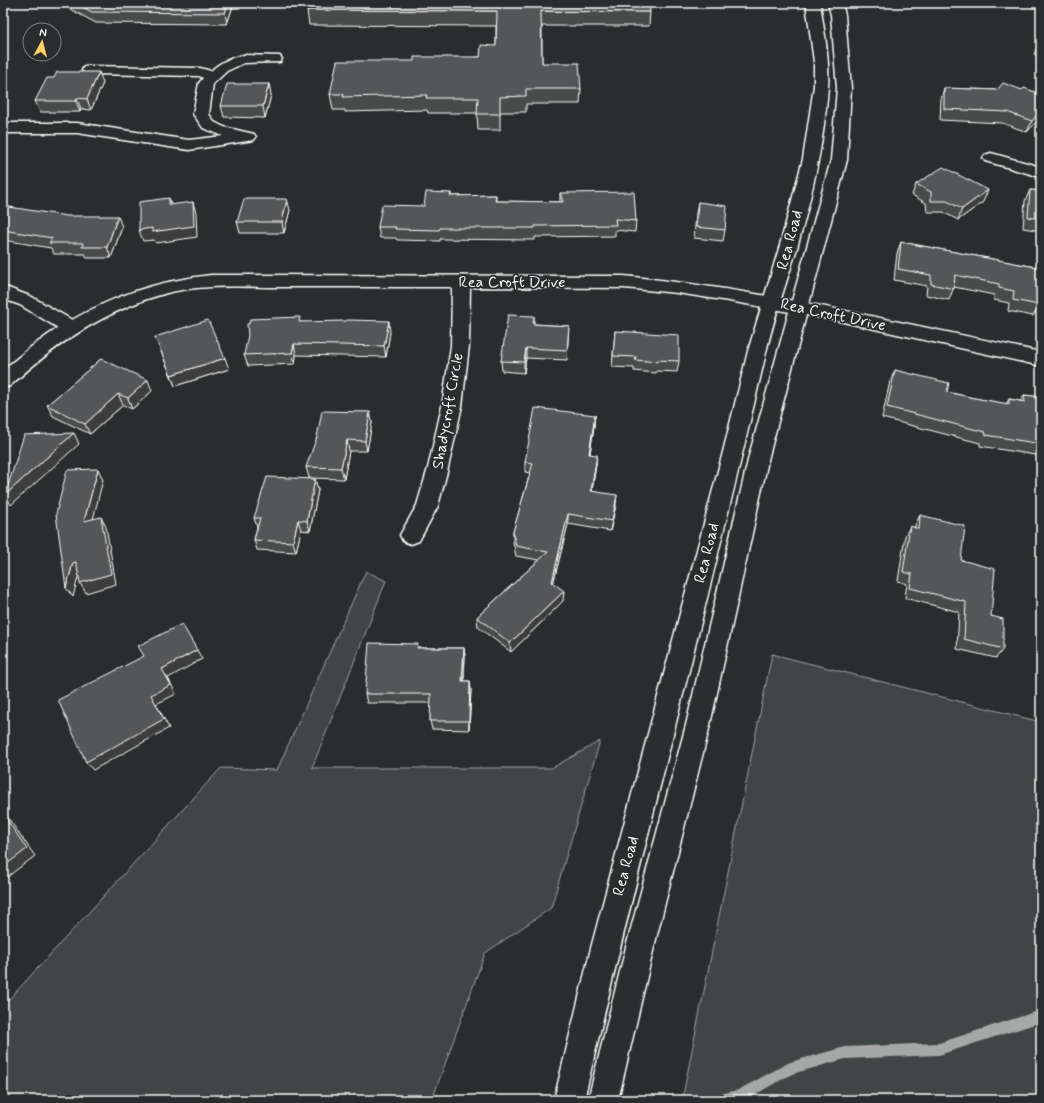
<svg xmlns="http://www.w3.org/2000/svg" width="1044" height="1103" viewBox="0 0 1044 1103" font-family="Mynerve,sans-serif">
	<rect width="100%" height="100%" fill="#2a2d2e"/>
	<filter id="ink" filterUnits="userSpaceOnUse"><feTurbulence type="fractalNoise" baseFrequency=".025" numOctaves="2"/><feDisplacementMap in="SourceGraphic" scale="8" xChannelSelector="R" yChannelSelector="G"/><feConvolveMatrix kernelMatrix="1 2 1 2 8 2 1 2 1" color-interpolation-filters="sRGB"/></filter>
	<g filter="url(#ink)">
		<g fill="#414445" stroke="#a0a2a2">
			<polygon points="366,571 386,581 312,768 552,768 600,741 551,908 485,953 432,1100 3,1100 3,1006 221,768 277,770"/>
			<polygon points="772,654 1041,722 1041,1100 682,1100"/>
		</g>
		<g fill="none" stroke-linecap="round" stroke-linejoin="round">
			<polygon fill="#a6a7a7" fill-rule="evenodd" points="1041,1010 1041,1022 939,1055 845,1059 792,1074 745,1100 709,1100 711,1096 738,1090 790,1062 845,1047 939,1043"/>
			<defs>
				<g id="minor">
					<path d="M244,55L280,56L282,59L280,62L244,63L227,71L213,84L209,114L214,122L224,127L254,134L256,137L254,140L189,150L77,133H3V123H77L189,140L223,136L203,128L193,114L199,83L203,78L199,76L89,74L84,73L82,70L84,67L89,66L200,68L211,71C221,61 231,58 244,55Z"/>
					<polygon points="991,153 1041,167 1041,177 985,161 983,158 985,155"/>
					<path d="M211,275L624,276C765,290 902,323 1041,352V366L834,320L729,301L677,293L624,288L470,287L469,346L462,406L448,468L438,506L419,541L411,544L403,541L400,535L417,505L428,468L442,406L451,346L452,287C394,287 337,287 279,287C242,287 203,284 167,293C107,309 55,344 10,386L3,388V370L31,347L58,328L20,305L3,299V286L32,297L72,320C118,294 158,281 211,275Z"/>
				</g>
				<g id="major">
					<path d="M806,3H820C824,31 830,59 828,87C824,142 812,196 797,248C786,284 773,320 765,357C708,605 641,852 584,1100H554L591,948L723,452L748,351L780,245L803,159L814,86V62Z"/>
					<polygon points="828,3 842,3 845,15 851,88 847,160 769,456 710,725 654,947 618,1100 588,1100 626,947 686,725 749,456 831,160 837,88 831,15"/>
				</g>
			</defs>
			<use href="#minor" stroke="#fff" stroke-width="3"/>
			<use href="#major" stroke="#fff" stroke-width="3"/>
			<use href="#minor" fill="#2a2d2e" fill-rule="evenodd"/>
			<use href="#major" fill="#2a2d2e" fill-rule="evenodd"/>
		</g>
		<g fill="#494b4c" stroke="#fff">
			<polygon points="59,3 234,3 227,24 96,23"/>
			<polygon points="307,10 650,12 649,26 542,26 542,63 581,89 580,104 526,104 526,112 500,112 500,130 478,130 477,113 428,113 427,110 345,112 345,110 333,110 330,94 414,61 480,57 496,46 496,26 309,25"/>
			<polygon points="1039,43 1041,43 1041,59 1034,54"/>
			<polygon points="103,83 91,110 81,109 80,112 40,112 35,101"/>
			<polygon points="269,84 271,95 265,118 224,117 221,106"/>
			<polygon points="944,88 997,90 1022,90 1041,94 1041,117 1027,132 1002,123 940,120 941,99"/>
			<polygon points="916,184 983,202 958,220 943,212 927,212 926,203 912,195"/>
			<polygon points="1030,190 1041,191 1041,231 1023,228 1025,201"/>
			<polygon points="451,193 451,196 496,195 496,201 560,202 560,193 636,221 635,232 615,230 615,236 535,237 535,240 440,239 440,241 397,240 396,238 380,238 378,227 424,206"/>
			<polygon points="698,202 725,230 723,241 694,238 696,213"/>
			<polygon points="3,206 122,227 111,258 87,258 85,254 54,254 51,248 3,240"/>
			<polygon points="290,210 284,233 240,233 237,222"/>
			<polygon points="901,242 1041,268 1041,311 1037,310 1033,316 1008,311 1009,303 994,300 994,295 954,287 949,300 926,295 927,286 894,280 897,253"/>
			<polygon points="534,316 534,324 569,326 567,360 526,358 524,373 502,371 501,361"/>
			<polygon points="301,322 390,332 386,357 296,355 295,364 248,366 244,355"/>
			<polygon points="615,331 679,361 677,372 657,371 656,373 634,371 634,368 612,367"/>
			<polygon points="155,337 229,369 175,386"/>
			<polygon points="101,359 152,391 132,409 123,405 90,434 53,416 47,405"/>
			<polygon points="895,370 947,392 974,398 1006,404 1009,399 1021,401 1024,395 1041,397 1041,456 980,446 980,443 882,418 890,381"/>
			<polygon points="370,412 372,423 367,451 349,451 344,479 309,478 306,467"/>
			<polygon points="595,415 594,426 590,454 596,465 592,491 616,505 610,531 568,524 553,584 563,601 511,652 478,627 477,617 539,560 516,556 513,542 513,532 530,473 525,472 525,462"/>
			<polygon points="315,479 318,490 310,531 301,530 296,552 257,550 254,540 257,527 254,518"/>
			<polygon points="920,515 961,560 991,616 1003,649 996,658 957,649 959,612 905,598 907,584 898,581 905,536 910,526 915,528 915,525"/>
			<polygon points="418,648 464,648 465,657 464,681 470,681 471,690 469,730 432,729 430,721 431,703 367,703 365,694"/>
		</g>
		<g fill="#3c3d3e" stroke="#fff">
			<polygon points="228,3 234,3 227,24 225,13"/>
			<polygon points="99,72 103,83 91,110 87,99"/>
			<polygon points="269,84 271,95 265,118 263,106"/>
			<polygon points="77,98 81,109 80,112 76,101"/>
			<polygon points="1041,111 1041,117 1027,132 1032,121"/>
			<polygon points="988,190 983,202 958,220 962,209"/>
			<polygon points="169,198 173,209 169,205"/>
			<polygon points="287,199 290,210 284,233 282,222"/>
			<polygon points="193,202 196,213 197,237 156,243 154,240 143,241 139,230"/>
			<polygon points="118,216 122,227 111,258 107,247"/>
			<polygon points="389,321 390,332 386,357 384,346"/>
			<polygon points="294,344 296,355 295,364 292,353"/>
			<polygon points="526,348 526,358 524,373 524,362"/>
			<polygon points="225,358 229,369 175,386 171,375"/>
			<polygon points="148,380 152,391 132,409 128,398"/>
			<polygon points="118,394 123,405 90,434 85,424"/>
			<polygon points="370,412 372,423 367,451 365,441"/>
			<polygon points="595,415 594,426 588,465 589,454"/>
			<polygon points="74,433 79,444 11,505 5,495"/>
			<polygon points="347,440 349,451 344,479 341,468"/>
			<polygon points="597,455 596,465 590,501 591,491"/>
			<polygon points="98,469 103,480 90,531 84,521"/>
			<polygon points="315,479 318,490 310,531 307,521"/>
			<polygon points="617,495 616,505 610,531 612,521"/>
			<polygon points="568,514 568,524 551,592 552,582"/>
			<polygon points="101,517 106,527 116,584 86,593 80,583"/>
			<polygon points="298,520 301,530 296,552 293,542"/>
			<polygon points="76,562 79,573 73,597 66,588 73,563"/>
			<polygon points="564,591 563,601 511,652 510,643"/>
			<polygon points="464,648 465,657 463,690 462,681"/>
			<polygon points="197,650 202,659 168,678 176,694 156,704 169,728 93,770 86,762 151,695 162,669"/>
			<polygon points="470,681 471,690 469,730 469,721"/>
			<polygon points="3,812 6,815 35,856 3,880"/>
		</g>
		<g fill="#555758" stroke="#fff">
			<polygon points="75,3 228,3 225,13 92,12"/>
			<polygon points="308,3 649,3 650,12 541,11 542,63 579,63 581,89 526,89 526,96 500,97 500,114 477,114 478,98 426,98 427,95 343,97 344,94 330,94 337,61 414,61 414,57 480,57 481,45 496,46 497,11 307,10"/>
			<polygon points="57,72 99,72 87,99 77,98 76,101 35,101 47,78 54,78"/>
			<polygon points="1003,83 1022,90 1024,88 1041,94 1041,111 1032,121 1007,112 944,109 944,88 997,90"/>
			<polygon points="227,84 269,84 263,106 221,106"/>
			<polygon points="943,167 988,190 962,209 947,201 931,201 931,192 916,184"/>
			<polygon points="1030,190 1041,191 1041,219 1028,217"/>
			<polygon points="426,192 451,193 450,196 496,195 495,201 563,202 560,193 634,192 636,221 615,219 616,225 535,226 535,228 440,228 439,230 395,229 396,227 378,227 382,205 424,206"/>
			<polygon points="169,198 169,205 193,202 194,226 152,232 152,228 139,230 139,202"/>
			<polygon points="244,199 287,199 282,222 237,222"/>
			<polygon points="698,202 727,206 725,230 696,227"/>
			<polygon points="3,206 67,216 118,216 107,247 82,247 83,243 49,243 52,238 3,230"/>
			<polygon points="901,242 1041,268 1041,299 1040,298 1039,305 1013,300 1014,291 999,288 999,284 955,275 954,289 931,284 931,275 898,269"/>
			<polygon points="508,315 534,316 533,324 569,326 567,350 526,348 524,362 501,361"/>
			<polygon points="300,317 299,322 346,321 347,320 389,321 384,346 294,344 292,353 244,355 248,335 247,324 249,324 250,319"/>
			<polygon points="208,320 225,358 171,375 155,337"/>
			<polygon points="615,331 679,335 679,361 658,360 658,362 635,360 636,357 613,356"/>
			<polygon points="101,359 148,380 128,398 118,394 85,424 47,405"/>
			<polygon points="895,370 949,383 947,392 974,398 1009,404 1009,399 1025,402 1024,395 1041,397 1041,444 986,435 985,432 887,407"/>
			<polygon points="535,408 595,415 589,454 597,455 591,491 617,495 612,521 568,514 552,582 564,591 510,643 477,617 548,552 516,546 513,532 533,463 525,462"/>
			<polygon points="322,411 370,412 365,441 347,440 341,468 306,467 317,437"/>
			<polygon points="74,433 5,495 24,435"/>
			<polygon points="98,469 84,521 101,517 111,574 80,583 76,562 73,563 66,588 56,514 67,470"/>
			<polygon points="267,477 315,479 307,521 298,520 293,542 254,540 260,518 254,518"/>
			<polygon points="920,515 965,526 961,560 995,569 991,616 1003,619 1003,649 964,639 966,602 910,588 912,574 903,572 910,526 919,529"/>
			<polygon points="182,624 197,650 162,669 171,685 151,695 164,719 86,762 58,700 144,656 138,646"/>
			<polygon points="369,643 418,644 417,648 464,648 462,681 470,681 469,721 430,721 431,694 365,694"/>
			<polygon points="3,814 27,849 3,867"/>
		</g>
	</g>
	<g text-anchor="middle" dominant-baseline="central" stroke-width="3.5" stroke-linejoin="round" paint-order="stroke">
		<g font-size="16" fill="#fff" stroke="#2a2d2e">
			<text transform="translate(790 240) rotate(-75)">Rea Road</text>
			<text x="512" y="282">Rea Croft Drive</text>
			<text transform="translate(833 315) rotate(12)">Rea Croft Drive</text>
			<text transform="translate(448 411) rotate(-80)">Shadycroft Circle</text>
			<text transform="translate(707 553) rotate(-76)">Rea Road</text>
			<text transform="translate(626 866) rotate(-75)">Rea Road</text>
		</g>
	</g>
	<rect width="1044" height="1103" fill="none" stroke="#2a2d2e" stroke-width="16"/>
	<rect x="8" y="8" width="1028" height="1087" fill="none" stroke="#fff" stroke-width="1.5" filter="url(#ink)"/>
	<g transform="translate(42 42) rotate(7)"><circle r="19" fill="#2a2d2e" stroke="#7f8182"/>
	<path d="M0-3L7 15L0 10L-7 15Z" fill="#ffd166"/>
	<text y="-6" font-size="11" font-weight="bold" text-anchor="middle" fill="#ffffff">N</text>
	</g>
</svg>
